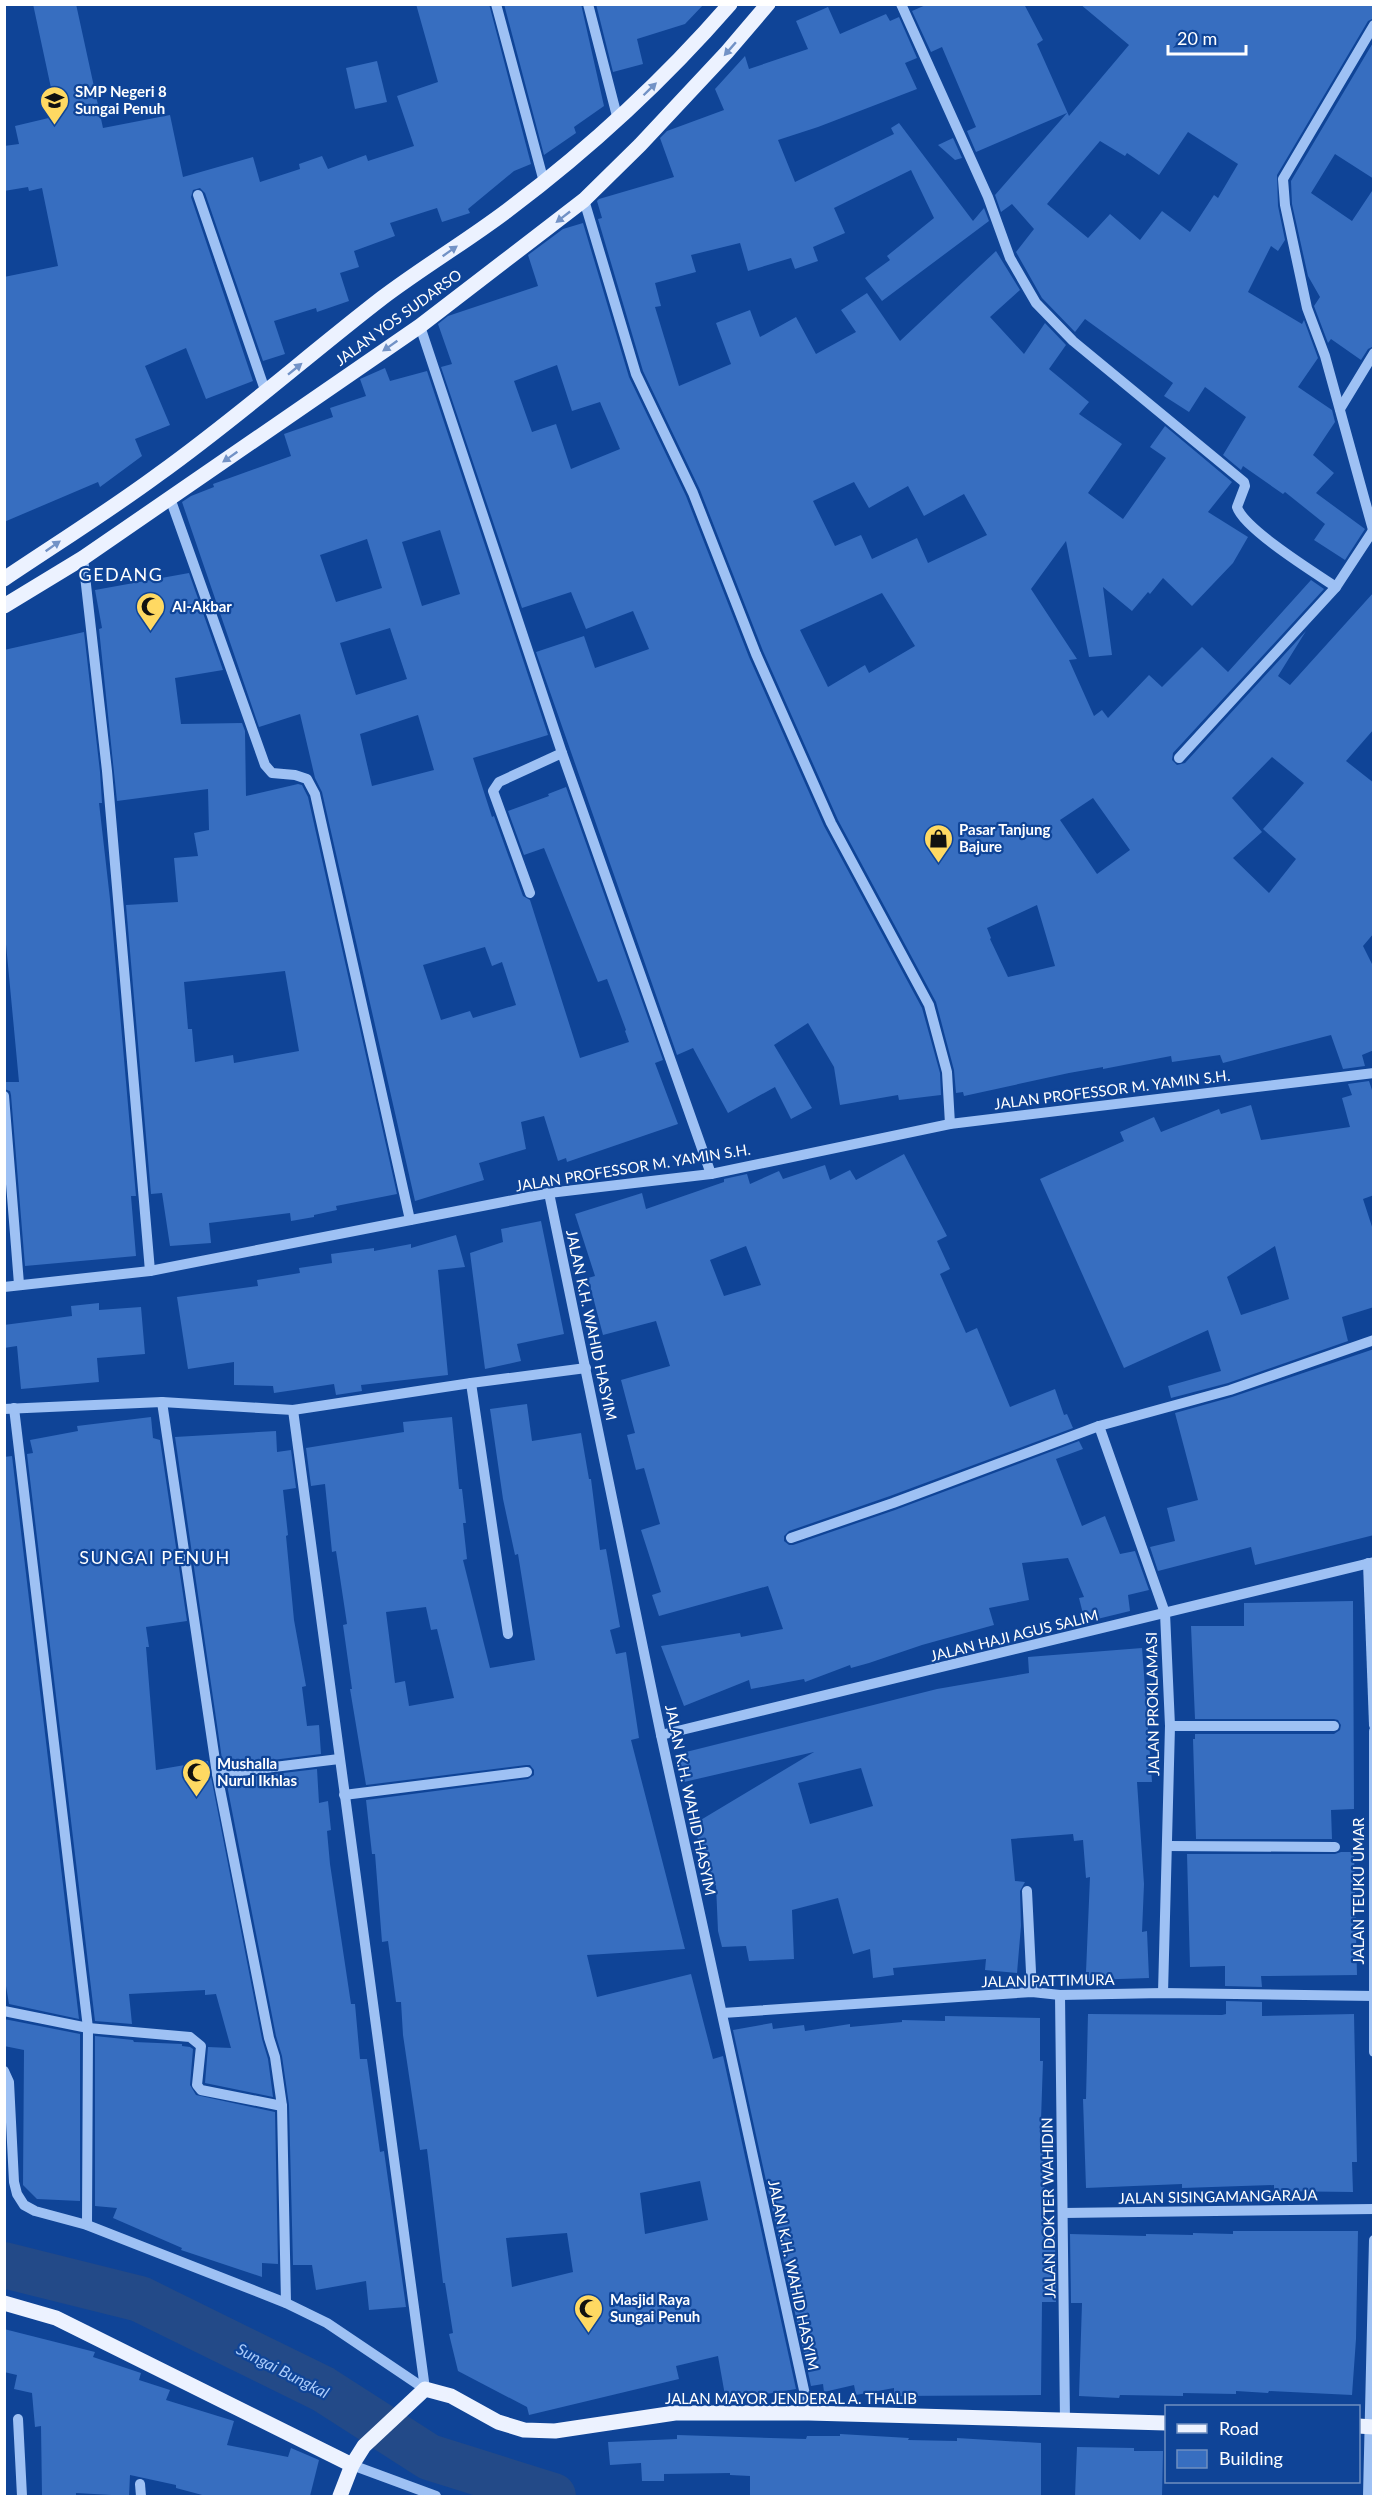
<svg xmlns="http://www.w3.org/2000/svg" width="1378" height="2501" viewBox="0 0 1378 2501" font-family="Lato,sans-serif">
	<rect width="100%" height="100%" fill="#0f4497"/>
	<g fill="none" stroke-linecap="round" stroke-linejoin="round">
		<polyline stroke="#234a88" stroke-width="46" points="4,2265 140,2299 323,2389 429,2457 553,2496"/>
	</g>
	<g fill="#376ec0" fill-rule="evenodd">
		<polygon points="33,4 76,4 103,128 170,115 183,177 253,157 260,182 300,169 299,164 322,156 328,169 366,155 368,161 414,146 397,96 438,82 416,4 489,4 531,164 514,171 468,209 470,213 442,222 437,208 390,223 395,236 354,251 359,267 340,273 349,301 317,312 316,308 274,321 285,354 263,361 205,193 200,188 193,190 191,197 253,381 206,399 186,348 145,366 170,425 135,439 142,456 100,487 98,482 4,522 4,277 58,266 42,188 29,191 28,187 4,191 4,146 19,144 15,126 57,116"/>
		<polygon points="504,4 581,4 604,106 574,127 576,133 544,155"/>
		<polygon points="596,4 704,4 685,24 637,39 643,64 613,72"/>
		<path d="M928,4H1024L1043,40L1037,44L1069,116L1129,45L1080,4H1374V18L1368,21L1277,175L1278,206L1285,240L1278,251L1271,246L1248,292L1302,324L1304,320L1318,358L1298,387L1332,410L1335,422L1313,455L1334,473L1316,493L1365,529L1345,560L1314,540L1325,524L1285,492L1283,494L1243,466L1241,470L1223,455L1246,417L1205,387L1189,412L1164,396L1173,383L1085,319L1075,332L1042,298L1016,252L1034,229L1012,204L1001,212L995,195L1067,113L976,152L967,131L976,127L942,47L931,52L912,11ZM1188,132L1238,164L1218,198L1214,195L1190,232L1162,211L1140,240L1110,214L1088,238L1047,204L1100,141L1125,156L1127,153L1159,175Z"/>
		<path d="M828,7L840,34L886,14L890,21L899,17L917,58L905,63L917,89L818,127L778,140L795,182L894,134L891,128L899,123L973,221L984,208L989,221L882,301L865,278L890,260L887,256L934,218L911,170L834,208L845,233L813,247L818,261L795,269L791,258L748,271L740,243L691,255L696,272L655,283L661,306L655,307L679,386L731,364L716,323L750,310L760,337L796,317L816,354L856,332L841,310L867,293L900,341L996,251L1020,290L990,317L1024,354L1045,323L1066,345L1049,369L1089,402L1079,414L1122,444L1088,493L1123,519L1166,458L1150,447L1165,426L1232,482L1208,512L1248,537L1233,563L1192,606L1163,578L1150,594L1148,592L1132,611L1103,587L1112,655L1089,657L1066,541L1031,589L1077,659L1069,660L1094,716L1102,710L1108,718L1149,675L1162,687L1202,647L1228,672L1311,580L1324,589L1173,753L1172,760L1177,765L1185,763L1306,631L1278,676L1290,685L1374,592V729L1346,761L1374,783V933L1363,946L1374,968V1050L1362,1055L1365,1066L1343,1069L1331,1035L1223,1063L1220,1055L1172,1062L1171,1056L1103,1069V1067L1069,1073L964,1096L963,1092L956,1093L954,1070L936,1002L838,820L763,651L700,490L643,371L598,219L602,218L597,201L599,199L674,177L660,138L667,131L724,110L715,89L745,56L749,69L808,49L796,21ZM854,482L869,508L908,486L924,516L964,494L987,535L928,563L917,538L872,559L861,535L835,546L813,501ZM882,593L915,646L869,673L865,665L828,687L800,630ZM1272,757L1304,783L1263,829L1296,859L1269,893L1233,858L1262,832L1232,798ZM1093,798L1130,850L1097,874L1060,820ZM1037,905L1055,966L1008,977L990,939L991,938L987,928Z"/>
		<polygon points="1374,41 1374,179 1335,154 1311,193 1352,221 1374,188 1374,346 1368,349 1361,360 1331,339 1328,343 1314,306 1320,297 1308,276 1292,204 1291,181"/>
		<polygon points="377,61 387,102 355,109 346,68"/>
		<polygon points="953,138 962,158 955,160 938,145"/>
		<path d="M583,223L629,377L686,496L749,657L824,826L922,1008L940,1073L941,1095L899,1100L898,1095L840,1105L834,1067L808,1023L774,1045L812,1108L791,1119L775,1087L728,1113L693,1048L677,1055L536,652L584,636L595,668L649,649L633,611L586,629L571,592L522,608L441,367L452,364L438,324L448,316L538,286L528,255L563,229ZM557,365L572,411L600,402L620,449L571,469L556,424L532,432L514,381Z"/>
		<path d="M385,368L390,381L427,371L548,735L473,758L492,817L494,816L523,896L530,900L580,1058L629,1042L625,1031L626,1030L607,979L598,982L544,848L524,855L508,811L549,796L548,794L566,787L663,1060L655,1063L678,1124L567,1162L566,1158L558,1161L544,1116L521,1122L526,1149L479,1163L484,1180L415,1201L322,792L315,778L300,714L259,727L182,502L191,496L214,487L213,484L291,456L284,434L333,417L330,408L366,396L360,379ZM440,530L460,594L422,606L402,542ZM367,539L382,588L336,602L320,555ZM390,628L407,679L356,695L340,643ZM418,715L434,770L372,786L360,734ZM485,947L492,966L502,962L516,1005L473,1018L470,1011L441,1020L423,965Z"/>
		<path d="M189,573L223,670L175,678L181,724L242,723L245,731L246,796L298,784L302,785L308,797L397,1194L336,1206L337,1210L314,1215V1217L291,1221L290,1213L209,1223L211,1243L170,1246L162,1193L151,1194L126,905L178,902L174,858L198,856L194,833L209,830L208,789L117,801L99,629L102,628L95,590ZM285,971L299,1051L234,1063L233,1055L195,1062L192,1029H188L184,982Z"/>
		<polygon points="84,632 100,772 102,803 99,803 110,899 136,1196 131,1196 136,1256 25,1266 11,1095 10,1091 4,1089 4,1082 19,1082 4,923 4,650"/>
		<path d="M1369,1081L1372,1090L1374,1089V1195L1363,1199L1374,1233V1307L1342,1317L1348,1341L1228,1383L1171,1398L1168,1386L1221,1371L1208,1330L1124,1368L1040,1179L1124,1141L1120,1132L1154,1117L1161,1132L1219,1109L1221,1114L1251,1105L1261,1140L1350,1127L1342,1098L1352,1095L1348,1084ZM1275,1246L1289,1299L1241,1315L1227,1277Z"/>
		<path d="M904,1154L947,1236L937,1241L950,1269L940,1274L966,1333L977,1328L1010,1407L1055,1389L1064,1415L1067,1414L1073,1428L890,1496L789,1531L784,1536V1541L789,1545H793L895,1510L1079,1441L1083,1449L1056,1459L1082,1526L1105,1516L1120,1554L1135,1551L1149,1590L1128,1595L1130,1611L1085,1622L1079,1598L1084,1597L1068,1558L1022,1563L1029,1600L989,1608L994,1625L922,1645L869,1663L851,1668L850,1665L805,1682L804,1679L751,1689L749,1680L684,1706L661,1646L740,1633L741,1637L783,1629L768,1586L659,1616L652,1595L661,1592L641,1530L660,1524L644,1468L636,1470L627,1435L635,1433L621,1380L670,1366L656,1321L603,1335L588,1278L595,1276L575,1214L642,1193L646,1209L724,1182V1179L747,1174L750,1184L779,1171L783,1179L825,1165L830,1180L850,1170L856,1180ZM746,1246L761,1285L724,1296L710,1260Z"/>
		<polygon points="541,1221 564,1334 517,1344 521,1361 485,1369 470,1253 503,1242 501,1229"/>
		<polygon points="456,1235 465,1267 438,1270 448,1375 361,1385 362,1391 336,1395 334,1384 274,1393 273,1386 234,1385 234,1362 188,1369 177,1297 258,1286 257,1280 300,1273 299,1268 332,1263 331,1254 374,1248 374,1251 411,1244 411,1248"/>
		<polygon points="99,1303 99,1310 141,1307 145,1354 97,1358 99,1382 21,1389 17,1346 4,1348 4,1325 72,1316 71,1306"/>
		<polygon points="1374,1349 1374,1535 1255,1565 1251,1547 1158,1571 1150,1547 1175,1541 1167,1508 1198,1500 1175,1413 1232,1397"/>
		<path d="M527,1404L532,1441L581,1433L589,1479H591L600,1550L606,1549L620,1627L610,1630L616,1654L626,1652L639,1738L631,1740L685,1949L587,1955L597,1997L691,1974L713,2059L723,2056L796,2389L726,2401L718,2356L676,2366L679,2379L529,2415L527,2407L458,2371L449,2334L453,2333L445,2283H443L427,2149L420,2150L403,2035L401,2002H396L388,1941L382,1942L375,1854H372L366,1800L528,1779L534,1775V1770L530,1765H526L366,1785L350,1689H352L343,1625L347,1624L336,1551L332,1552L325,1484L311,1486L306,1448L404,1432L403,1422L452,1417L459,1489H462L466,1523H463L467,1559L463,1560L490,1668L535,1660L518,1554L515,1555L503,1499L490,1409ZM426,1607L431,1630L437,1629L454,1698L409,1706L405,1681L395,1683L386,1612ZM700,2181L708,2220L645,2234L640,2193ZM567,2233L573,2272L512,2287L506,2238Z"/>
		<polygon points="151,1417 153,1438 160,1440 187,1621 146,1627 149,1647 146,1647 156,1770 208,1761 262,2039 268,2059 273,2097 205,2083 208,2047 231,2048 216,1994 205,1995 205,1990 129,1994 132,2024 95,2021 27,1454 33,1453 30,1440 78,1431 77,1426"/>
		<polygon points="276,1431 277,1452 291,1450 296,1488 283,1490 288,1535 286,1536 294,1620 306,1686 302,1687 307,1726 319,1725 321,1754 223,1766 175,1437"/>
		<polygon points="12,1456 79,2019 9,2004 4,1974 4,1457"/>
		<polygon points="1353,1601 1354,1809 1331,1810 1332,1839 1196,1839 1193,1739 1195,1739 1195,1734 1334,1734 1340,1730 1341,1725 1338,1720 1334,1719 1195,1719 1191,1626 1244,1626 1244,1603"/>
		<path d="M1142,1648L1152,1782H1137L1144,1884L1142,1932L1147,1931L1149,1978L1089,1980V1972H1086L1090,1877L1086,1878L1083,1840L1074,1841L1073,1834L1011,1839L1015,1881L1025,1882L1020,1891L1021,1926L1017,1973L985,1970L986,1959L893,1968L894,1975L873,1978L870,1949L853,1954L838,1898L792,1910L794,1959L749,1961L746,1946L722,1947L718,1931L716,1885L710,1887L694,1824L814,1752L684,1782L678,1754L937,1689L1029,1673L1028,1657ZM861,1768L873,1806L810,1824L798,1783Z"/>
		<polygon points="317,1769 319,1803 328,1801 331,1830 327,1831 330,1864 351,2004 355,2004 360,2059 367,2059 380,2152 384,2151 406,2307 369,2310 366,2281 316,2290 312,2265 293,2265 289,2105 282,2056 276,2036 226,1780"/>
		<polygon points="1341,1852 1354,1852 1357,1975 1261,1976 1262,1987 1225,1986 1225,1966 1190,1967 1187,1854 1335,1854"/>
		<polygon points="1226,2001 1262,2002 1262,2016 1354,2014 1357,2162 1352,2162 1353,2192 1274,2191 1274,2185 1182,2188 1182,2184 1086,2188 1083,2099 1086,2099 1088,2014 1222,2015 1226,2014"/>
		<polygon points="945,2016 1040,2018 1040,2061 1043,2061 1040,2149 1043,2149 1046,2234 1055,2234 1056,2302 1042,2302 1041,2395 894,2396 894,2388 856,2395 854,2385 824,2392 823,2384 811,2386 733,2030 772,2023 773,2029 804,2025 805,2031 850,2024 850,2027 902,2022 902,2020 945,2021"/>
		<polygon points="4,2019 80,2034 80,2201 37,2199 23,2185 24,2050 4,2046"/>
		<polygon points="95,2036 133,2040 134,2042 182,2044 182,2046 190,2047 193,2049 190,2085 196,2095 275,2112 278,2264 262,2263 262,2277 181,2250 182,2248 113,2218 117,2208 95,2206"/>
		<polygon points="1233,2231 1358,2231 1356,2339 1352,2395 1269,2391 1268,2393 1236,2391 1236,2394 1183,2393 1183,2396 1120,2395 1119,2398 1079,2396 1082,2303 1071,2303 1070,2234 1146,2236 1146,2234 1193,2235 1193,2233 1233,2234"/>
		<polygon points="4,2329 95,2352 93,2357 141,2373 139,2380 170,2390 166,2400 234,2421 227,2445 288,2457 291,2448 319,2460 310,2496 206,2496 176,2488 176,2485 130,2475 129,2496 76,2493 76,2496 42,2496 41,2426 35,2427 32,2393 14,2389 17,2375 4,2372"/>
		<polygon points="840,2434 909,2438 908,2440 957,2441 957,2438 1041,2443 1041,2496 750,2496 750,2476 730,2475 730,2473 664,2474 664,2481 642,2481 641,2463 610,2465 608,2442 677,2439 677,2435 806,2439 807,2436 840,2436"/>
		<polygon points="1077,2447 1134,2448 1134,2451 1163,2451 1162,2496 1075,2496"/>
	</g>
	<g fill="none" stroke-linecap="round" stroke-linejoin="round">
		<g stroke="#9ec1f4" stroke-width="10">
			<polyline points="496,4 544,182"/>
			<polyline points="588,4 618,120"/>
			<path d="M901,4L988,197L1010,258L1036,303L1073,341L1244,482L1245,486L1237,507C1244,529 1315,573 1336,587"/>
			<polyline points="198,195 266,393"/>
			<polyline points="584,200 636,374 693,493 756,654 831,823 929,1005 947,1072 950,1124"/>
			<polyline points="420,326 562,753 499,782 493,791 530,893"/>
			<polyline points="1340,409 1374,353"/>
			<polyline points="170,498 265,765 272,773 295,775 307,779 315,794 410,1220"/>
			<polyline points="1373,530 1325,356 1307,308 1285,205 1283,179 1374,25"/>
			<polyline points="83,558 107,771 150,1271"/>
			<polyline points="562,753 711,1174"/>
			<polyline points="1179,758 1336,587 1374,529"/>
			<polyline points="4,1096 19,1284"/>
			<polyline points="549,1193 661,1735 809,2413"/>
			<polyline points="4,1287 150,1271 549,1193 711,1174 950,1124 1374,1073"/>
			<polyline points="471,1383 508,1634"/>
			<polyline points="162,1402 217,1774 269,2038 275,2057 282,2106 286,2303"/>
			<polyline points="14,1408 88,2028 87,2225"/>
			<polyline points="4,1409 162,1402 293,1410 471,1383 586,1368"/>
			<polyline points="293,1410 425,2389"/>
			<polyline points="1099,1426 1165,1613 1170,1726 1163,1993"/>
			<polyline points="791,1538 893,1503 1099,1426 1230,1390 1374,1340"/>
			<polyline points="1368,1563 1374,1725"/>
			<polyline points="1170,1726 1334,1726"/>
			<polyline points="1374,1731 1374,2052"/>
			<polyline points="661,1735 1374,1562"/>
			<polyline points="217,1774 339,1759"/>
			<polyline points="344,1795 527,1772"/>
			<polyline points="1167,1846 1335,1847"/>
			<polyline points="1027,1891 1032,1992"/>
			<polyline points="1060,1995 1065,2421"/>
			<polyline points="4,2011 88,2028 190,2037 201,2046 197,2085 201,2090 282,2106"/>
			<polyline points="723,2013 1032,1992 1060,1995 1163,1993 1374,1996"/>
			<polyline points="4,2071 9,2082 14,2182 17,2194 24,2205 35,2211 87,2225 286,2303 327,2323 425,2389"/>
			<polyline points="1063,2213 1374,2209"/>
			<polyline points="18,2419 22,2496"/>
			<polyline points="352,2465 436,2496"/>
			<polyline points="140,2484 141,2496"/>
			<polyline points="1368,2496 1374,2240"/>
		</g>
		<g stroke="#ecf2ff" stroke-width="15">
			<path d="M4,579C56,544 109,511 159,474C236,419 307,356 382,298C423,267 467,241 508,210C589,149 663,81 730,4"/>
			<polyline points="4,606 83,558 420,326 584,200 640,145 727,52 768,4"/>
			<polyline points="4,2303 56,2318 352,2465"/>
			<polyline points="1358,2426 1374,2427"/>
			<polyline points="340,2496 352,2465 364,2446 425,2389 451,2396 498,2422 524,2430 555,2431 675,2413 809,2413 1166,2423"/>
		</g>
	</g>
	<defs><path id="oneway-solid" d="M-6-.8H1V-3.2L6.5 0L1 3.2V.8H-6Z" transform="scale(1.5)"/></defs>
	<g fill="#7292c6">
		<use href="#oneway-solid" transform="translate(730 49) rotate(131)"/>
		<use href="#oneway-solid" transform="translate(650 89) rotate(-44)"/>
		<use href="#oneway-solid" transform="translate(563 217) rotate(142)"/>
		<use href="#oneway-solid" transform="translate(450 251) rotate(-35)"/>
		<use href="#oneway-solid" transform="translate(390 346) rotate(145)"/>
		<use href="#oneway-solid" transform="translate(295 369) rotate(-39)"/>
		<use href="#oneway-solid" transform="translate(230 457) rotate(145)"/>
		<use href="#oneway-solid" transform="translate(53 546) rotate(-35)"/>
	</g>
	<defs>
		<symbol id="school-pin" viewBox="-11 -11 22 30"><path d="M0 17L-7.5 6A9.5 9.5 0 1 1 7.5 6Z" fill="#ffd962" stroke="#0f4497"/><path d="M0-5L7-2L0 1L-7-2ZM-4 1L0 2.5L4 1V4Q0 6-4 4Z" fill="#111"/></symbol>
		<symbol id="mosque-pin" viewBox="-11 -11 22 30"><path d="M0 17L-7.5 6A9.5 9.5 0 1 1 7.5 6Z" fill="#ffd962" stroke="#0f4497"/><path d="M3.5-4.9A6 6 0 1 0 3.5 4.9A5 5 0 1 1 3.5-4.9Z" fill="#111"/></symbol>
		<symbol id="shop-pin" viewBox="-11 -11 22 30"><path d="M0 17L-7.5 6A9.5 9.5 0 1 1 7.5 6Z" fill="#ffd962" stroke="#0f4497"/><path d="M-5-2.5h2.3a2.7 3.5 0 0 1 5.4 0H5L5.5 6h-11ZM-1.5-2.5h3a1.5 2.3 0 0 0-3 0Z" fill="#111"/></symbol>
	</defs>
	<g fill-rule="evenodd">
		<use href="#school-pin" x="38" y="84" width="33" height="45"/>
		<use href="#mosque-pin" x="134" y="590" width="33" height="45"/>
		<use href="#shop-pin" x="922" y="822" width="33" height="45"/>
		<use href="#mosque-pin" x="180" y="1756" width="33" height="45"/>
		<use href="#mosque-pin" x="572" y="2292" width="33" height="45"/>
	</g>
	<g text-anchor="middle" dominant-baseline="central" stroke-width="4.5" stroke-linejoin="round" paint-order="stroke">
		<g font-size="15" font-weight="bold" fill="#fff" stroke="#0f4497" text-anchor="start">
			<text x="75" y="91">SMP Negeri 8<tspan x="75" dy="17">Sungai Penuh</tspan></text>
			<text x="172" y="606">Al-Akbar</text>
			<text x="959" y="829">Pasar Tanjung<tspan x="959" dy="17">Bajure</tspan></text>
			<text x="217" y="1763">Mushalla<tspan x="217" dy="17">Nurul Ikhlas</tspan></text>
			<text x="610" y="2299">Masjid Raya<tspan x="610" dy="17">Sungai Penuh</tspan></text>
		</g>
		<g font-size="15" fill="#fff" stroke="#0f4497">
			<text transform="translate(398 317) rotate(-36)">JALAN YOS SUDARSO</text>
			<text transform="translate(1112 1089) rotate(-7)">JALAN PROFESSOR M. YAMIN S.H.</text>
			<text transform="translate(633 1167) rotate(-9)">JALAN PROFESSOR M. YAMIN S.H.</text>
			<text transform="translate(592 1325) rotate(78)">JALAN K.H. WAHID HASYIM</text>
			<text transform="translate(1014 1635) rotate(-14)">JALAN HAJI AGUS SALIM</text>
			<text transform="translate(1152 1704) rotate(-91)">JALAN PROKLAMASI</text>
			<text transform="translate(691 1800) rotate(78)">JALAN K.H. WAHID HASYIM</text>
			<text transform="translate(1358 1891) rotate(-90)">JALAN TEUKU UMAR</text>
			<text transform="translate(1048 1980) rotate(-1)">JALAN PATTIMURA</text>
			<text transform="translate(1218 2196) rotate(-1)">JALAN SISINGAMANGARAJA</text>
			<text transform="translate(1048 2208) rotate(-91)">JALAN DOKTER WAHIDIN</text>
			<text transform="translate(794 2275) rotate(78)">JALAN K.H. WAHID HASYIM</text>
			<text x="791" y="2398">JALAN MAYOR JENDERAL A. THALIB</text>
		</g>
		<g font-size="16" font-style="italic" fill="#abccfb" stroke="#0f4497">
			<text transform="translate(283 2370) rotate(27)">Sungai Bungkal</text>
		</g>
		<g font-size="18" letter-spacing="1.5" fill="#fff" stroke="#0f4497">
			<text x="121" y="574">GEDANG</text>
			<text x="155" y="1557">SUNGAI PENUH</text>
		</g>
	</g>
	<rect width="1378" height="2501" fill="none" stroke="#ffffff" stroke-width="12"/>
	<rect x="1165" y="2405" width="195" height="78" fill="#0f4497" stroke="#6f8fc1" stroke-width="1.5"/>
	<rect x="1177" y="2424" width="30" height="9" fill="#ecf2ff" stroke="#6f8fc1" stroke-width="1.5"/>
	<text x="1219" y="2435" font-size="18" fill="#ffffff">Road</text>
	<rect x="1177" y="2450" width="30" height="18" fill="#376ec0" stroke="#6f8fc1" stroke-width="1.5"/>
	<text x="1219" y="2465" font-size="18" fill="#ffffff">Building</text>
	<path d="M1168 45v9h78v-9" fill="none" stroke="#ffffff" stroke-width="3"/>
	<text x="1177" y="45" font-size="18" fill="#ffffff" stroke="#0f4497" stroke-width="4.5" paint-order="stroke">20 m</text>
</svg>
